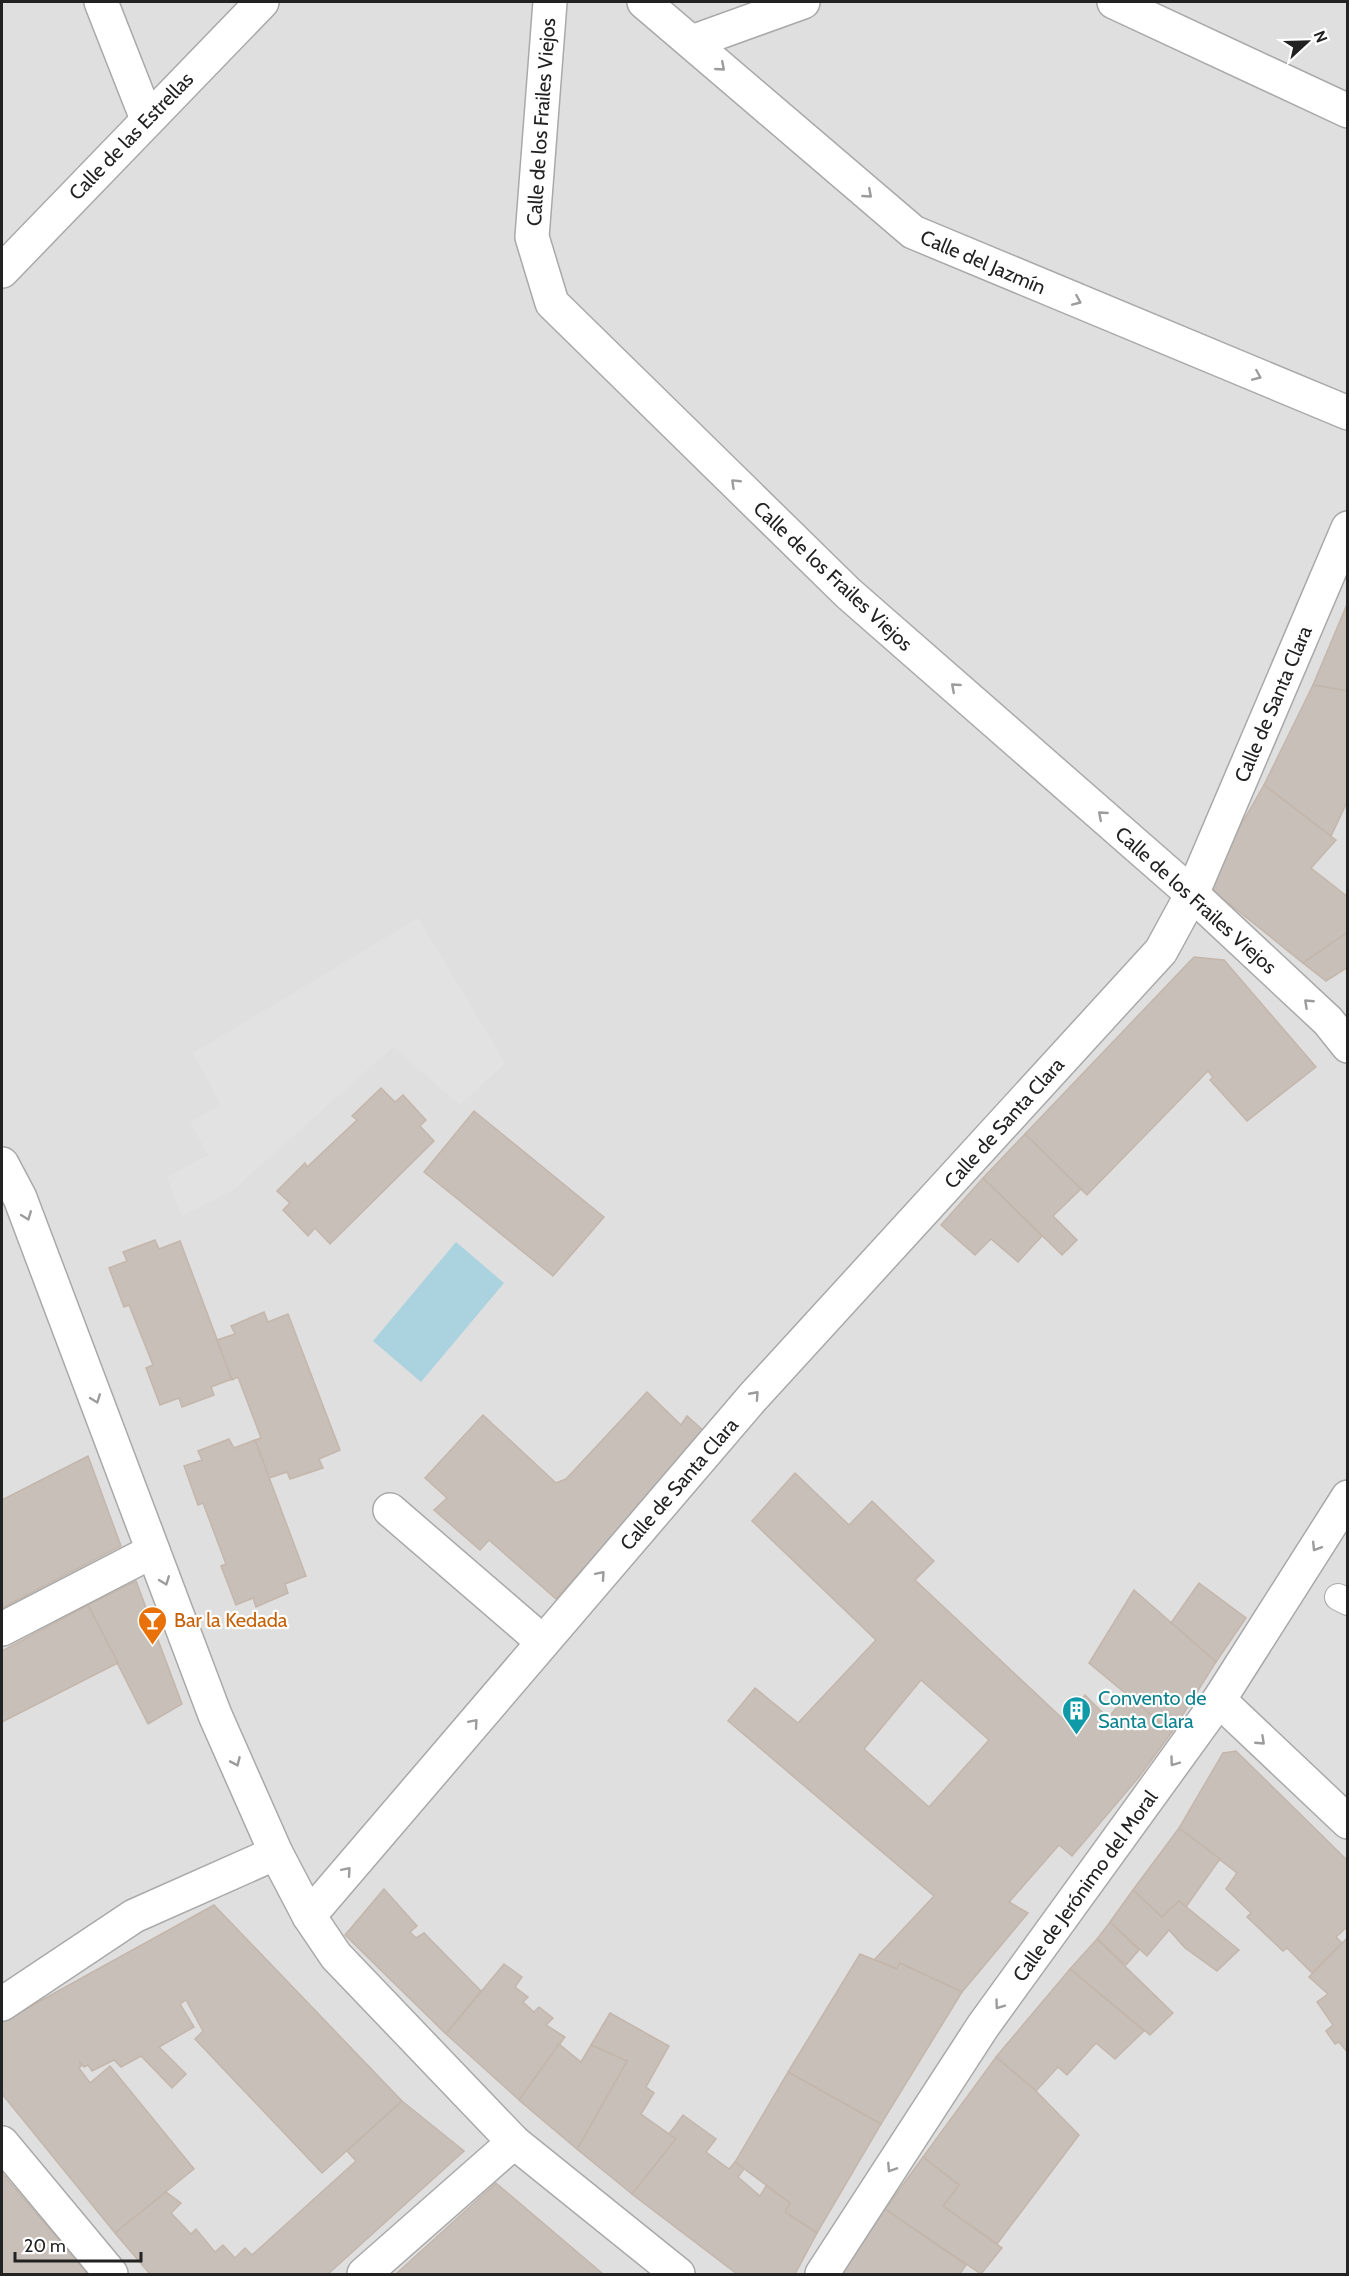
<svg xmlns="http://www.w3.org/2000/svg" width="1349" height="2276" viewBox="0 0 1349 2276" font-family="Cabin,sans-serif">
	<rect width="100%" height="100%" fill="#f2efe9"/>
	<rect fill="#e0dfdf" x="2" y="2" width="1345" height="2272"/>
	<polygon fill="#e2e2e2" points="418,918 505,1063 460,1105 393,1047 233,1190 182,1216 167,1177 208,1155 190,1122 221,1105 193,1053"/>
	<polygon fill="#aad3df" points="456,1242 504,1283 421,1382 373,1341"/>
	<g fill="#c7bfb8" stroke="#c4b6ab" stroke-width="1.5" fill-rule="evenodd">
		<polygon points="1348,602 1348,691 1313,685"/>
		<polygon points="1313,685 1348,691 1348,800 1331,836 1264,785"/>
		<polygon points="1264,785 1336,840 1311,868 1348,897 1348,932 1303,963 1206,885"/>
		<polygon points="1348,932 1348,967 1326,981 1303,963"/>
		<polygon points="1194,957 1224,960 1316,1067 1247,1121 1210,1080 1213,1077 1208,1071 1087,1195 1025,1134"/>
		<polygon points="381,1088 395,1102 403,1095 426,1120 420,1126 434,1141 330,1244 315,1228 308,1236 283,1210 290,1203 277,1191 305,1163 307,1167 357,1120 352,1116"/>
		<polygon points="474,1111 604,1217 553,1276 424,1172"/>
		<polygon points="1025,1134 1081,1189 1053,1216 1077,1240 1062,1255 983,1178"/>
		<polygon points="983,1178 1042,1236 1018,1262 991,1239 975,1255 941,1225"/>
		<polygon points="155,1240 159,1249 180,1241 232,1379 211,1387 214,1395 182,1407 179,1398 160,1405 146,1368 153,1365 129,1305 124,1307 109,1268 127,1261 123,1252"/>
		<polygon points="264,1312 268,1322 288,1314 340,1450 319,1459 323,1468 290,1479 287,1472 269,1478 255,1440 261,1438 238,1377 232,1380 217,1340 235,1334 231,1326"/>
		<polygon points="647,1392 681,1425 687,1416 705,1432 556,1599 489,1540 480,1550 434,1510 447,1498 425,1478 483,1415 556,1483 566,1479"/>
		<polygon points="229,1439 234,1448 255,1440 306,1576 285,1584 288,1593 256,1607 253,1598 236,1605 221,1566 226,1564 203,1503 198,1505 184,1466 202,1460 198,1451"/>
		<polygon points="88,1456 121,1546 2,1608 2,1500"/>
		<path d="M795,1473L849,1525L872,1501L934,1561L915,1580L1064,1720L1085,1695L1108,1718L1127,1695L1172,1732L1139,1777L1072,1856L1059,1845L1009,1902L1028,1913L962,1992L900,1963L897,1969L874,1960L934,1896L728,1721L755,1688L798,1723L876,1640L752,1521ZM921,1680L989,1740L929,1807L864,1749Z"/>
		<polygon points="136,1581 182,1704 148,1724 88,1605"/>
		<polygon points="1199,1583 1246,1618 1216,1662 1171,1623"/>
		<polygon points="1134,1590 1216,1662 1172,1732 1089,1663"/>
		<polygon points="88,1605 118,1663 2,1722 2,1651"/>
		<polygon points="1236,1751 1348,1861 1348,1926 1336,1937 1342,1943 1312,1973 1287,1948 1283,1951 1247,1917 1251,1913 1226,1889 1237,1873 1179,1828 1223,1753"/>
		<polygon points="1179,1828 1220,1859 1186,1907 1179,1901 1162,1917 1133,1890"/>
		<polygon points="384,1889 417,1926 410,1932 416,1938 424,1933 481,1991 446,2034 345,1935"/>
		<polygon points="1133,1890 1162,1917 1179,1901 1239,1950 1217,1971 1185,1948 1169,1930 1147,1956 1110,1922"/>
		<polygon points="214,1905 402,2101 322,2173 195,2039 203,2031 186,2000 180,2004 194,2027 159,2047 186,2074 172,2088 141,2056 121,2067 114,2060 92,2071 88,2065 84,2067 79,2061 81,2066 79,2068 90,2083 110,2066 194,2169 115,2233 2,2094 2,2022"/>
		<polygon points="1110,1922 1139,1950 1126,1965 1097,1939"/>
		<polygon points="1348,1937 1348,2053 1339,2042 1335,2044 1326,2031 1333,2025 1317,2002 1328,1994 1309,1977"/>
		<polygon points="1097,1939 1173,2013 1150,2035 1070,1969"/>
		<polygon points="860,1954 897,1969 900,1963 962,1992 881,2124 788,2072"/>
		<polygon points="504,1964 522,1977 515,1987 528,1997 523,2002 534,2012 539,2007 553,2018 546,2025 565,2037 519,2100 446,2034"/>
		<polygon points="1070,1969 1144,2031 1115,2059 1096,2043 1067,2075 1058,2067 1036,2091 996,2057"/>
		<polygon points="610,2013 669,2046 646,2087 654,2093 641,2114 676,2139 632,2194 577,2149 627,2061 591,2045"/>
		<polygon points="559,2044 581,2062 591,2045 627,2061 577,2149 519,2100"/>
		<polygon points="996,2057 1036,2091 1079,2135 997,2244 943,2206 959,2185 923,2157"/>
		<polygon points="788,2072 881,2124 817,2233 785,2212 790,2203 735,2162"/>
		<polygon points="402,2101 464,2151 328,2274 150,2274 115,2233 166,2192 181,2203 171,2213 191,2234 196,2229 215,2252 223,2245 235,2258 245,2248 252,2255 356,2161 347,2151"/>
		<polygon points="683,2115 716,2139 706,2152 729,2169 735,2162 744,2169 738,2177 760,2196 766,2186 790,2203 785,2212 817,2233 795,2274 737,2274 632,2194 676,2139 669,2134"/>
		<polygon points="923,2157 959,2185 943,2206 1002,2248 981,2274 885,2209"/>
		<polygon points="2,2173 88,2274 2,2274"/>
		<polygon points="496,2183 603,2274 396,2274"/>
		<polygon points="885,2209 966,2265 960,2274 841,2274"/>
	</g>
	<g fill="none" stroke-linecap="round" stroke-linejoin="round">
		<defs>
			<polyline id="lane" points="1338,1597 1348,1602"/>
			<g id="street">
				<polyline points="101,2 147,119"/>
				<polyline points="550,2 532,237 552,303 848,593 1192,894 1328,1021 1348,1046"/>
				<polyline points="644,2 913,232 1348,413"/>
				<polyline points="1114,2 1348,111"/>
				<polyline points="692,42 803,2"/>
				<polyline points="2,271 262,2"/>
				<polyline points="2,1164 20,1198 215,1715 276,1853 309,1916 336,1956 514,2142 678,2274"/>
				<polyline points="390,1510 543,1642"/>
				<polyline points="2,1629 153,1551"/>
				<polyline points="1219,1700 1348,1822"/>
				<polyline points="309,1916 753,1397 1161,951 1192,894 1348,528"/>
				<polyline points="2,2004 134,1916 276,1853"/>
				<polyline points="2,2143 111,2274"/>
				<polyline points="364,2274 514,2142"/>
				<polyline points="822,2274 983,2026 1219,1700 1348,1497"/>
			</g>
		</defs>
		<use href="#lane" stroke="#a9a9a9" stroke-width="28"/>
		<use href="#street" stroke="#a9a9a9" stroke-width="36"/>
		<use href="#lane" stroke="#fff" stroke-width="26"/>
		<use href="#street" stroke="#fff" stroke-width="33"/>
	</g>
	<defs><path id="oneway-chevron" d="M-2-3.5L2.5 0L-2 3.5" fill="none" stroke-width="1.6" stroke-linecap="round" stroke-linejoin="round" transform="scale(1.5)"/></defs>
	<g stroke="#9c9c9c">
		<use href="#oneway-chevron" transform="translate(721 67) rotate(41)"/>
		<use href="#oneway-chevron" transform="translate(868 194) rotate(41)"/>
		<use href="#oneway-chevron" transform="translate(1077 301) rotate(23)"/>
		<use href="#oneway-chevron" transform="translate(1257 376) rotate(23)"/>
		<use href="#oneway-chevron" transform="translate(735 483) rotate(-136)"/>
		<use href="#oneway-chevron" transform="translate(955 687) rotate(-139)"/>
		<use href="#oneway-chevron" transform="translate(1102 815) rotate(-139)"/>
		<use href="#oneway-chevron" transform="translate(1308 1003) rotate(-137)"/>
		<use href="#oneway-chevron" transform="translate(27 1216) rotate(69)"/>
		<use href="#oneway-chevron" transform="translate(755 1395) rotate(-48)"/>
		<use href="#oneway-chevron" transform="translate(96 1399) rotate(69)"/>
		<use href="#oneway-chevron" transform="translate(1316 1547) rotate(122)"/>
		<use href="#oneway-chevron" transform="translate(601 1575) rotate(-49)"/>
		<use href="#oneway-chevron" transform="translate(165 1581) rotate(69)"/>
		<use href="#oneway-chevron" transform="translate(474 1723) rotate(-49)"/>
		<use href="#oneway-chevron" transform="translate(1261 1741) rotate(43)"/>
		<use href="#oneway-chevron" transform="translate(236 1762) rotate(66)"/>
		<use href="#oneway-chevron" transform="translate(1174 1762) rotate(126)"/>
		<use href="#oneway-chevron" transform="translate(347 1871) rotate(-49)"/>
		<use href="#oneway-chevron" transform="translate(999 2005) rotate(126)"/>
		<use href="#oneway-chevron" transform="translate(891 2168) rotate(123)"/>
	</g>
	<defs>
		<symbol id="bar-pin" viewBox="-11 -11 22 30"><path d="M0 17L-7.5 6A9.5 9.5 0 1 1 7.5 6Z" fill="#e8710a" stroke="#fff"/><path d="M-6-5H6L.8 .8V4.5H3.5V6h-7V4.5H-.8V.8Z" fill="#fff"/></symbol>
		<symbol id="building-pin" viewBox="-11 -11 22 30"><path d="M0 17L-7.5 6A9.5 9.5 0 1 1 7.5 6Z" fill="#0f9aa8" stroke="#fff"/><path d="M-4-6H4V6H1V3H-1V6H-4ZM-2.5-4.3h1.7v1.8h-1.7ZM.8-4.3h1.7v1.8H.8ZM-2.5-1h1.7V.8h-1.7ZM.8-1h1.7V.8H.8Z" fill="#fff"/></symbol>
	</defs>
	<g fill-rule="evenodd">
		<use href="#bar-pin" x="136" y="1604" width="33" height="45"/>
		<use href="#building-pin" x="1060" y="1694" width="33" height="45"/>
	</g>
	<g text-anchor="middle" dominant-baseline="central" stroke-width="4.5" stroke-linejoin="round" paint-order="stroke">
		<g font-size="20" fill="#222" stroke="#fff">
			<text transform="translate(541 122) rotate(-86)">Calle de los Frailes Viejos</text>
			<text transform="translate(131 136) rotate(-46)">Calle de las Estrellas</text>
			<text transform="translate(983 262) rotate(23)">Calle del Jazmín</text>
			<text transform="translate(833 576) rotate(43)">Calle de los Frailes Viejos</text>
			<text transform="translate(1273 704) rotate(-67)">Calle de Santa Clara</text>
			<text transform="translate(1196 900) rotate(42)">Calle de los Frailes Viejos</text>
			<text transform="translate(1004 1123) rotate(-48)">Calle de Santa Clara</text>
			<text transform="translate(679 1484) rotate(-49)">Calle de Santa Clara</text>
			<text transform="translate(1085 1886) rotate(-54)">Calle de Jerónimo del Moral</text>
		</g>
		<g font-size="20" fill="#c56008" stroke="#fff" text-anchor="start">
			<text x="174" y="1620">Bar la Kedada</text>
		</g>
		<g font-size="20" fill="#0d838f" stroke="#fff" text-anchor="start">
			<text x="1098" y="1698">Convento de<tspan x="1098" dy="23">Santa Clara</tspan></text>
		</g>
	</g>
	<rect width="1349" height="2276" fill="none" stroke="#222222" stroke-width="6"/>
	<g transform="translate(1307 42) rotate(68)" stroke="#ffffff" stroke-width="4.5" paint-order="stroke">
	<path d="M0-4.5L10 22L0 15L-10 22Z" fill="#222222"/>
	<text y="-9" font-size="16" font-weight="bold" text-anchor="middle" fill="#222222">N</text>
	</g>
	<path d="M15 2252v9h126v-9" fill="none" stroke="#222222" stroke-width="3"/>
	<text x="24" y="2252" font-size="18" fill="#222222" stroke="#ffffff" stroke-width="4.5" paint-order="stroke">20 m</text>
</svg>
